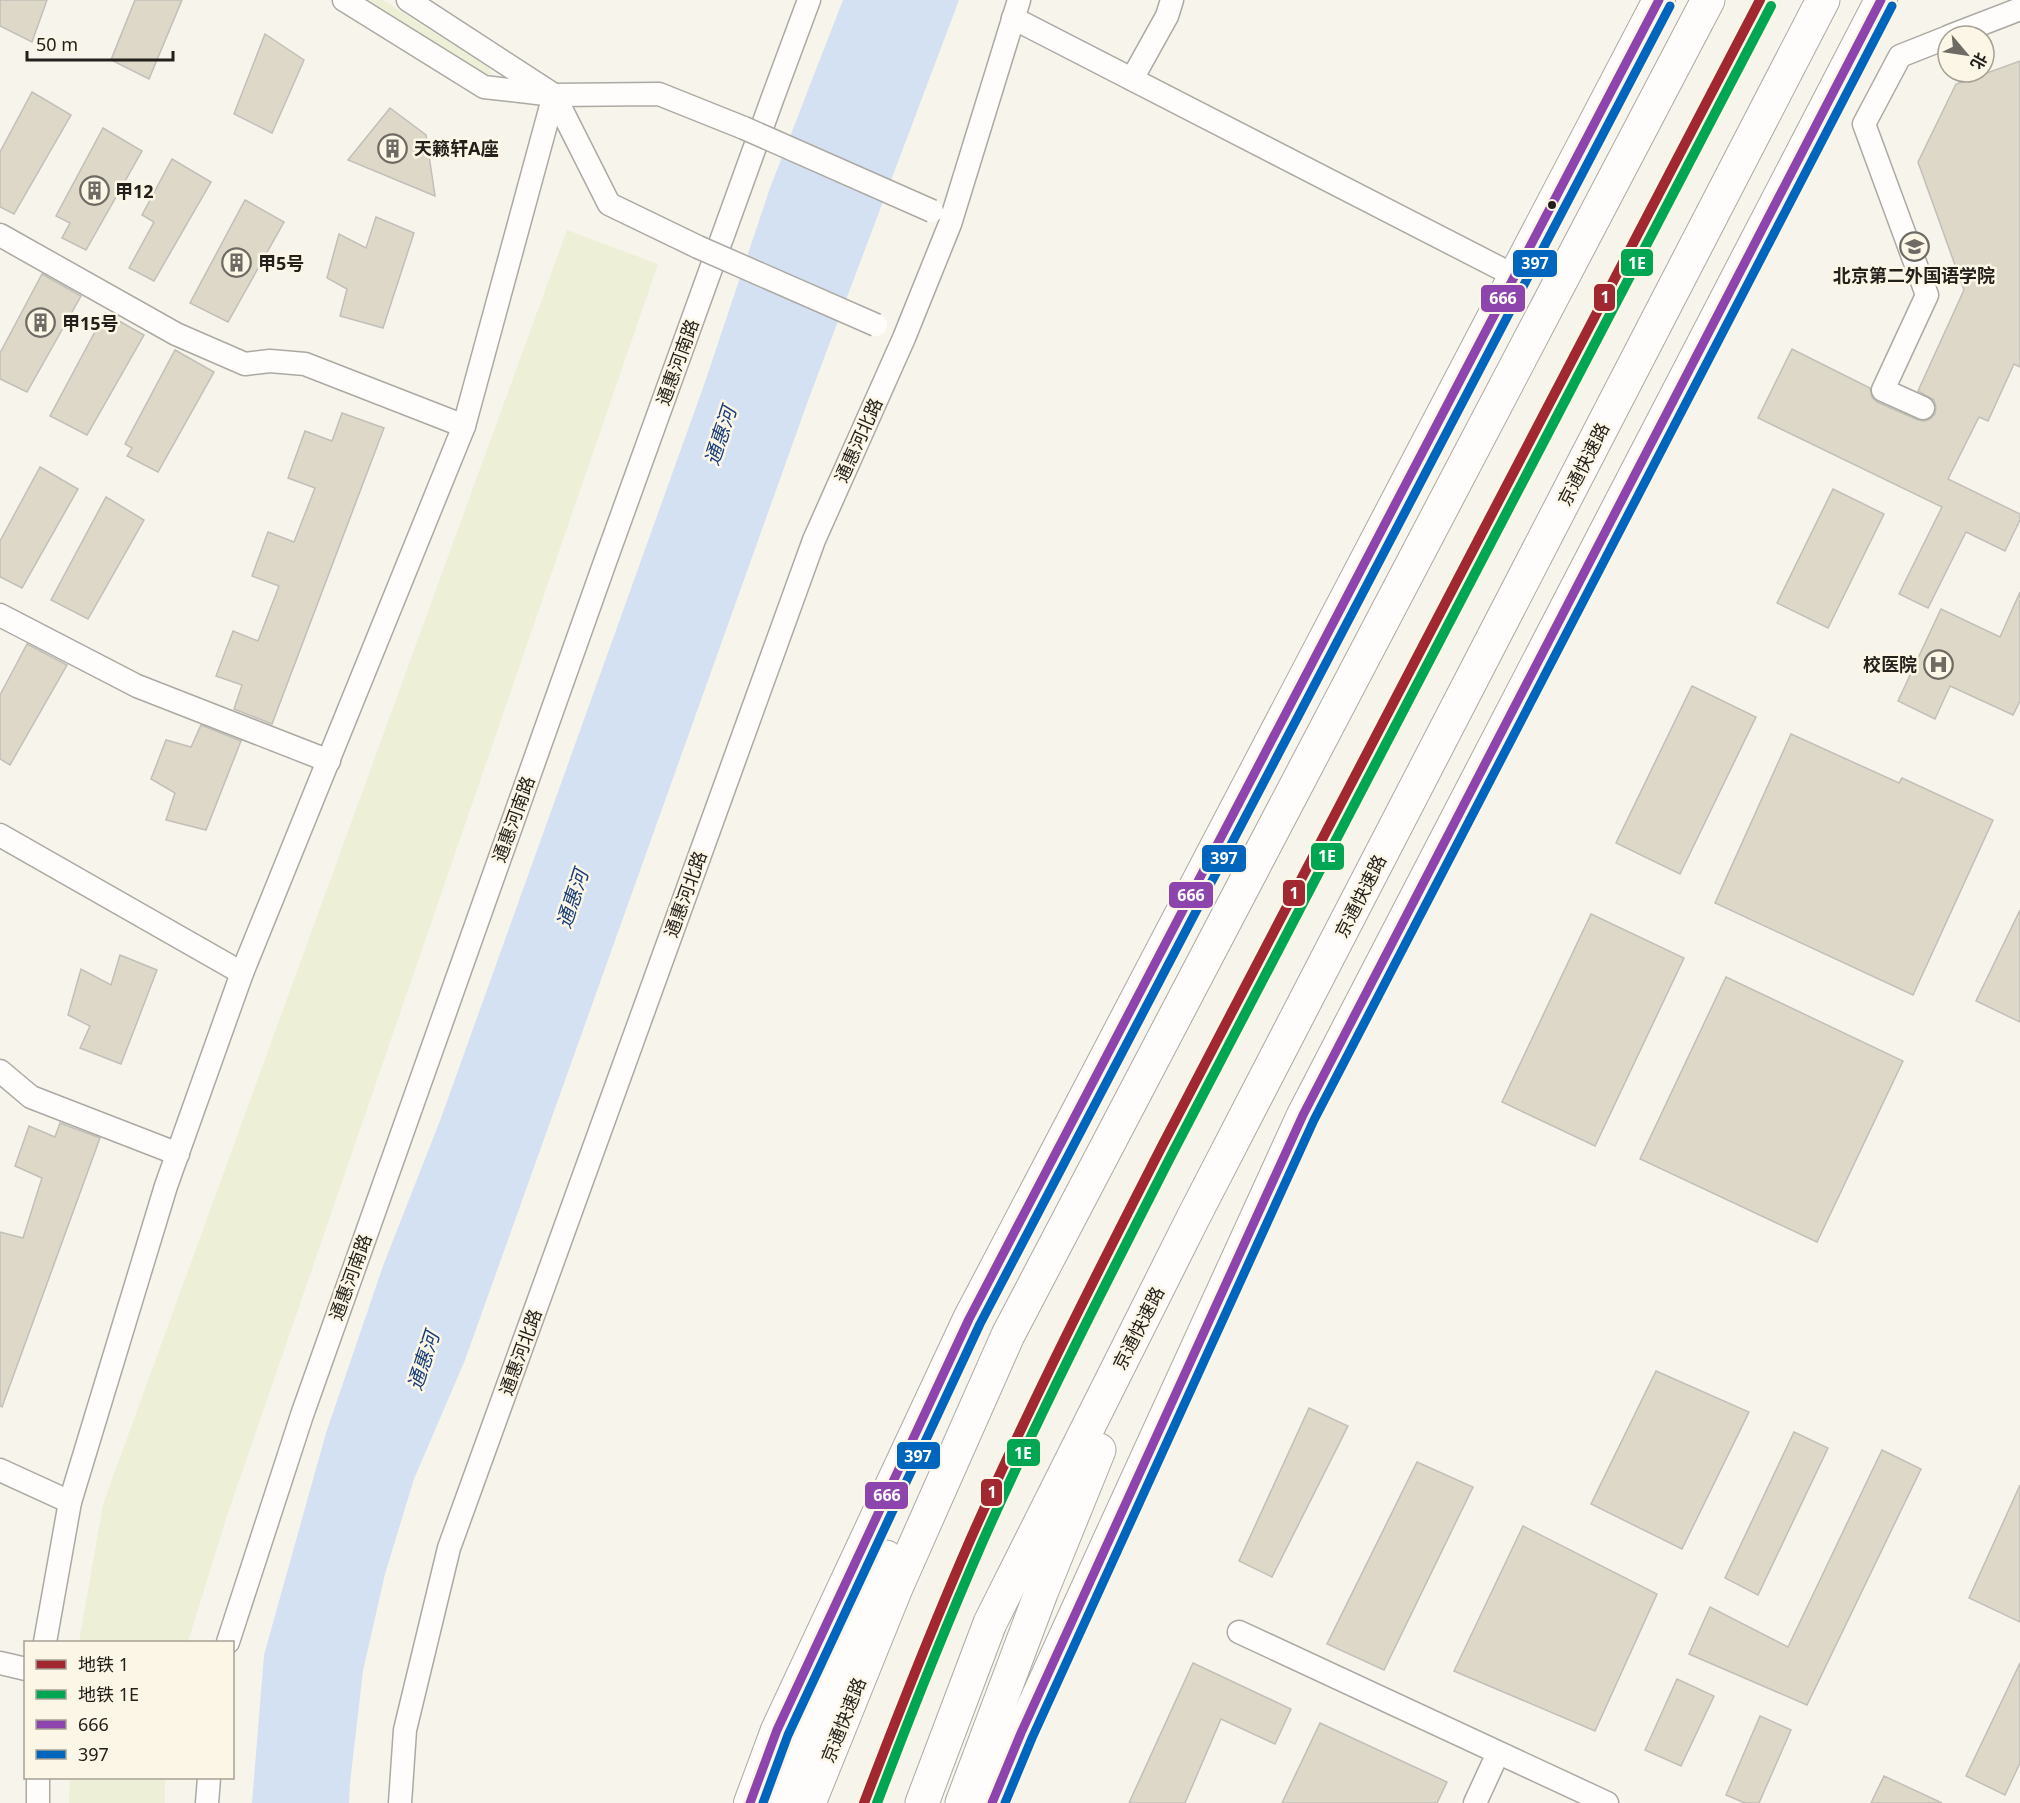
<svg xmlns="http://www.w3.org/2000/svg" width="2020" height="1803" viewBox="0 0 2020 1803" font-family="'Noto Sans','Noto Sans SC',sans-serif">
	<rect width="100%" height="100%" fill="#f7f4eb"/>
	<g fill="#edf0d6">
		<polygon points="364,0 383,0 489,68 492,74 483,75"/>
		<polygon points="567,230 658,264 227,1516 188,1642 79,1642 103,1504"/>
		<polygon points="70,1778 165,1778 165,1803 69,1803"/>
	</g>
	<polygon fill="#d4e1f3" points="843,0 959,0 809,398 465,1360 414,1479 385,1574 363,1671 350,1783 349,1803 252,1803 264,1655 326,1433 383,1266 441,1118 704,385 770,188"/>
	<g fill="#ded8c9" stroke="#c1bfb8" stroke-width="1.5">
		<polygon points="0,0 47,0 32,42 0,26"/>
		<polygon points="135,0 182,0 149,79 111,60"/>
		<polygon points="265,34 304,60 272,133 234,114"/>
		<polygon points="2020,61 2020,367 2014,364 1988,421 1979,417 1948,479 2020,514 2020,520 2005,551 1966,532 1928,608 1899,594 1942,507 1758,418 1792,349 1870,388 1872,397 1877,402 1918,420 1924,421 1930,419 1935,414 1936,407 1934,400 1918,391 1964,290 1918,162 1956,84"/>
		<polygon points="32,92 71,115 14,214 0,207 0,152"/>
		<polygon points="390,108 426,135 435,196 348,160"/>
		<polygon points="103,128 142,151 86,250 62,238 70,223 56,216"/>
		<polygon points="172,159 211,182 154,281 129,268 154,222 142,215"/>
		<polygon points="245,200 284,222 228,322 190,303"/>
		<polygon points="376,217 414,233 383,328 340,316 347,289 327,278 339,234 366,248"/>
		<polygon points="42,274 81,296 27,392 0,379 0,353"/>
		<polygon points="105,313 144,335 87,435 50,416"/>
		<polygon points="175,350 214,372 158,472 127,456 132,448 125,444"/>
		<polygon points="342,413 384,428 272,724 234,709 242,685 216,676 233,631 258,641 279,586 252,576 268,532 294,542 315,488 288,478 305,431 332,441"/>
		<polygon points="40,467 78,489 22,588 0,577 0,541"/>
		<polygon points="1833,489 1884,514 1828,628 1777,603"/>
		<polygon points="106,497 144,520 88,619 51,600"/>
		<polygon points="2020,592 2020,701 2013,715 1950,686 1935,719 1898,701 1941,609 2000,637"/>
		<polygon points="27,644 67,665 10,765 0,759 0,695"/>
		<polygon points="1692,686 1756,717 1680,874 1616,843"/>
		<polygon points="201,725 241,741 206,830 166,820 175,793 151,779 166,740 191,747"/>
		<polygon points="1791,734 1899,783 1902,778 1993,820 1913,995 1715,903"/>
		<polygon points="2020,910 2020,1022 1976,1001"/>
		<polygon points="1591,914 1684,958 1595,1146 1502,1102"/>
		<polygon points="120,955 157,970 121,1064 80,1048 90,1026 68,1015 81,969 111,985"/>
		<polygon points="1726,977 1903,1061 1817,1242 1640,1159"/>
		<polygon points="60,1123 100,1138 2,1407 0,1406 0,1232 23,1238 42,1178 15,1166 29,1126 55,1137"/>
		<polygon points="1656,1371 1749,1412 1682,1549 1591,1504"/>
		<polygon points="1309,1408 1348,1426 1272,1577 1239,1561"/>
		<polygon points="1794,1432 1828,1448 1758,1595 1725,1578"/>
		<polygon points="1882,1450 1921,1469 1807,1705 1689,1654 1710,1607 1788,1647"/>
		<polygon points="1417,1462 1473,1487 1384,1670 1327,1644"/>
		<polygon points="2020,1485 2020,1622 1969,1598"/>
		<polygon points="1523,1526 1657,1594 1595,1731 1454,1671"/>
		<polygon points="1193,1663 1291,1709 1275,1744 1221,1719 1185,1803 1129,1803"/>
		<polygon points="2020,1663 2020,1763 2005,1795 1966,1776"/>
		<polygon points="1677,1679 1714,1696 1681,1766 1645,1750"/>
		<polygon points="1760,1716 1791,1730 1759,1803 1745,1803 1726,1795"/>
		<polygon points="1320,1723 1447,1782 1437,1803 1282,1803"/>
		<polygon points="1884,1776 1942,1803 1871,1803"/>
	</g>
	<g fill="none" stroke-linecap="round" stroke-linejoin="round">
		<defs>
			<g id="minor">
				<polyline points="344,0 484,87 554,95 659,94 744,128"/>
				<polyline points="408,0 554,95 609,204 698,247"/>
				<polyline points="1013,18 1515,276"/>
				<polyline points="1950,36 2020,9"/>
				<polyline points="1132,79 1167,16 1172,0"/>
				<polyline points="0,235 176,334 245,364 270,361 305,364 464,426"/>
				<polyline points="1923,408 1883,390 1927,295 1864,124 1900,56 1948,37"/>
				<polyline points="0,615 137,686 329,761"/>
				<polyline points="0,835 242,973"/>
				<polyline points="0,1071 31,1097 178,1154"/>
				<polyline points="0,1470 70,1502"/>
				<polyline points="1239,1632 1607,1803"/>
				<polyline points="45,1642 70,1502 166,1186 242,973 464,426 554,95"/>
				<polyline points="228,1642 302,1415 605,562 773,97 809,0"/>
				<polyline points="0,1663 26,1669"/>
				<polyline points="38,1803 38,1778"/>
				<polyline points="207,1803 209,1778"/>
				<polyline points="400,1803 405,1730 449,1548 814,540 904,338 950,224 1019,0"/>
				<polyline points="1475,1803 1498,1753"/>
			</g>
			<g id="secondary">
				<polyline points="750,1803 777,1730 969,1319 1659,0"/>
				<polyline points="992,1803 1021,1733 1303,1115 1881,0"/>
			</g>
			<g id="motorway">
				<polyline points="775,1803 886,1557"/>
				<polyline points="809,1803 896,1588 1008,1335 1708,0"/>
				<polyline points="922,1803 990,1623 1194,1216 1823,0"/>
				<polyline points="962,1803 1041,1593 1099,1450"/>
			</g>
		</defs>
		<use href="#minor" stroke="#aca9a3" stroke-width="25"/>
		<use href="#secondary" stroke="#aca9a3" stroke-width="34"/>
		<use href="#motorway" stroke="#aca9a3" stroke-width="35"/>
		<use href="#minor" stroke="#fefdfc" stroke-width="22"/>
		<use href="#secondary" stroke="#fefdfc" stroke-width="32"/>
		<use href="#motorway" stroke="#fefdfc" stroke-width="33"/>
		<defs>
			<g id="minor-bridge">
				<polyline points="744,128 932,211"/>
				<polyline points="698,247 876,325"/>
			</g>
		</defs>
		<use href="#minor-bridge" stroke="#aca9a3" stroke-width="25" stroke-linecap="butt"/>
		<use href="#minor-bridge" stroke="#fefdfc" stroke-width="22"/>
		<defs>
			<g id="bus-1">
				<polyline points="750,1803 777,1730 969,1319 1659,0"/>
				<polyline points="992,1803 1021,1733 1303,1115 1881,0"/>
			</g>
			<g id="bus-2">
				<polyline points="763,1803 788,1735 980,1324 1670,6"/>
				<polyline points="1005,1803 1032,1738 1314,1120 1892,6"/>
			</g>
		</defs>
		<use href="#bus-1" stroke="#fcf6e6" stroke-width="14"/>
		<use href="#bus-2" stroke="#fcf6e6" stroke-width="14"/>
		<use href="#bus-1" stroke="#8e44ad" stroke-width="9"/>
		<use href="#bus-2" stroke="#0065bd" stroke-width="9"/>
		<defs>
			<path id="metro-1" d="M864,1803C898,1714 933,1625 971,1538C1030,1405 1096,1275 1162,1146L1760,0"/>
			<path id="metro-2" d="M877,1803C910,1716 945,1628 982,1543C1041,1410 1107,1281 1173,1152L1771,6"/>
		</defs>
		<use href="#metro-1" stroke="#fcf6e6" stroke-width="15"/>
		<use href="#metro-2" stroke="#fcf6e6" stroke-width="15"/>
		<use href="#metro-1" stroke="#a12830" stroke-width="10"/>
		<use href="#metro-2" stroke="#00a651" stroke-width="10"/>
	</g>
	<defs>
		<symbol id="building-ring" viewBox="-11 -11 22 22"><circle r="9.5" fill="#fcf6e6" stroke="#6e6b64" stroke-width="1.5"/><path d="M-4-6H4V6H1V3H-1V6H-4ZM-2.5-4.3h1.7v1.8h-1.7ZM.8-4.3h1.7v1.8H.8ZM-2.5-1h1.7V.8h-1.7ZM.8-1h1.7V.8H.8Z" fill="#6e6b64"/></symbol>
		<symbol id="university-ring" viewBox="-11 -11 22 22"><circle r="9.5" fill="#fcf6e6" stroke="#6e6b64" stroke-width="1.5"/><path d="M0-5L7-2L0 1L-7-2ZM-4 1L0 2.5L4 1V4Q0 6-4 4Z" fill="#6e6b64"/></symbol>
		<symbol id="hospital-ring" viewBox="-11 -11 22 22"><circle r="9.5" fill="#fcf6e6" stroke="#6e6b64" stroke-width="1.5"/><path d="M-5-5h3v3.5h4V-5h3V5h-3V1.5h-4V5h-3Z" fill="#6e6b64"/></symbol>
	</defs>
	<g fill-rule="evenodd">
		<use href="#building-ring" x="376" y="132" width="33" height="33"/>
		<use href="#building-ring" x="78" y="174" width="33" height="33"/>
		<use href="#university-ring" x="1898" y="230" width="33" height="33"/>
		<use href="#building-ring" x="220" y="246" width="33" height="33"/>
		<use href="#building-ring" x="24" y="306" width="33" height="33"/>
		<use href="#hospital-ring" x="1922" y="648" width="33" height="33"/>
	</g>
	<circle fill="#24211c" stroke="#fcf6e6" stroke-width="2" cx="1552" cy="205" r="5"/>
	<g text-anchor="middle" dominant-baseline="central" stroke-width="5" stroke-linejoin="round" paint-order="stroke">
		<g font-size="18" font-weight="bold" fill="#24211c" stroke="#fcf6e6" text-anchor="start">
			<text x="414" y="148">天籁轩A座</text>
			<text x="115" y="191">甲12</text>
			<text x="258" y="263">甲5号</text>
			<text x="1914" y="275" text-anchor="middle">北京第二外国语学院</text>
			<text x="62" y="323">甲15号</text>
			<text x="1917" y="664" text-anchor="end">校医院</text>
		</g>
		<g font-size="18" fill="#24211c" stroke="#fcf6e6">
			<text transform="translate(677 362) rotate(-70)">通惠河南路</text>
			<text transform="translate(858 440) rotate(-66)">通惠河北路</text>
			<text transform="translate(1583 464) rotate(-63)">京通快速路</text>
			<text transform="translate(513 819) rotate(-70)">通惠河南路</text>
			<text transform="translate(685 894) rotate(-70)">通惠河北路</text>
			<text transform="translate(1360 896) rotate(-63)">京通快速路</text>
			<text transform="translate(350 1277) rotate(-70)">通惠河南路</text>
			<text transform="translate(1138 1328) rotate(-63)">京通快速路</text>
			<text transform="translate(520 1352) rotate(-70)">通惠河北路</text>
			<text transform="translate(843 1720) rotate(-68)">京通快速路</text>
		</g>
		<g font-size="20" font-style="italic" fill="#183e79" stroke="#fcf6e6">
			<text transform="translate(720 436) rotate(-72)">通惠河</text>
			<text transform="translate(572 899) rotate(-72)">通惠河</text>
			<text transform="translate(423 1361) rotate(-72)">通惠河</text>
		</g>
	</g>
	<g stroke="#fcf6e6" stroke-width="2">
		<rect x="1620" y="248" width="34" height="29" rx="6" fill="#00a651"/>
		<rect x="1512" y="249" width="46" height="29" rx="6" fill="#0065bd"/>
		<rect x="1593" y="283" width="23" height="29" rx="6" fill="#a12830"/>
		<rect x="1480" y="284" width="46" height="29" rx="6" fill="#8e44ad"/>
		<rect x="1310" y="842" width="35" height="29" rx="6" fill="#00a651"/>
		<rect x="1201" y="844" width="46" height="29" rx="6" fill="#0065bd"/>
		<rect x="1282" y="879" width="24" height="28" rx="6" fill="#a12830"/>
		<rect x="1168" y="881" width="46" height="28" rx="6" fill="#8e44ad"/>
		<rect x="1006" y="1438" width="35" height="29" rx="6" fill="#00a651"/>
		<rect x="896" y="1441" width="45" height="29" rx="6" fill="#0065bd"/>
		<rect x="980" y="1478" width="23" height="29" rx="6" fill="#a12830"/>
		<rect x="864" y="1481" width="45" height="29" rx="6" fill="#8e44ad"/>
	</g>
	<g font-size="16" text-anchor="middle" font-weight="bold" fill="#fff">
		<text x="1637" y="269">1E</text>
		<text x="1535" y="269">397</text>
		<text x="1605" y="303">1</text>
		<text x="1503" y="304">666</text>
		<text x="1327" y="862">1E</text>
		<text x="1224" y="864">397</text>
		<text x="1294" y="899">1</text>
		<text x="1191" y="901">666</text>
		<text x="1023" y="1459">1E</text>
		<text x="918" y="1462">397</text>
		<text x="992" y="1498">1</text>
		<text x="887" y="1501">666</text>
	</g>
	<rect x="24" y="1641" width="210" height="138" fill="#fcf6e6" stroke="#a6a195" stroke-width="1.5"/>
	<rect x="36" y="1660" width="30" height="9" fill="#a12830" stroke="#a6a195" stroke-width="1.5"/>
	<text x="78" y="1671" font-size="18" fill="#24211c">地铁 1</text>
	<rect x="36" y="1690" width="30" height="9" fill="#00a651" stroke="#a6a195" stroke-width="1.5"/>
	<text x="78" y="1701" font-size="18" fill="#24211c">地铁 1E</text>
	<rect x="36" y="1720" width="30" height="9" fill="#8e44ad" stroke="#a6a195" stroke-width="1.5"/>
	<text x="78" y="1731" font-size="18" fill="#24211c">666</text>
	<rect x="36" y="1750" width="30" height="9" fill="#0065bd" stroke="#a6a195" stroke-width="1.5"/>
	<text x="78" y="1761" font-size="18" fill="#24211c">397</text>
	<g transform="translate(1966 54) rotate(119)"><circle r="28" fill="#fcf6e6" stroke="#a6a195" stroke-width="1.5"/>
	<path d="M0-4.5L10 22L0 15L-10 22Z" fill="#6e6b64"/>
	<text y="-9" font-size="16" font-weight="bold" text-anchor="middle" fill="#24211c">北</text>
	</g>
	<path d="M27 51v9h146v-9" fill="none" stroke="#24211c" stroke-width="3"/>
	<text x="36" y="51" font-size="18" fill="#24211c" stroke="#fcf6e6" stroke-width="4.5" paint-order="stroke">50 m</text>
</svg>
